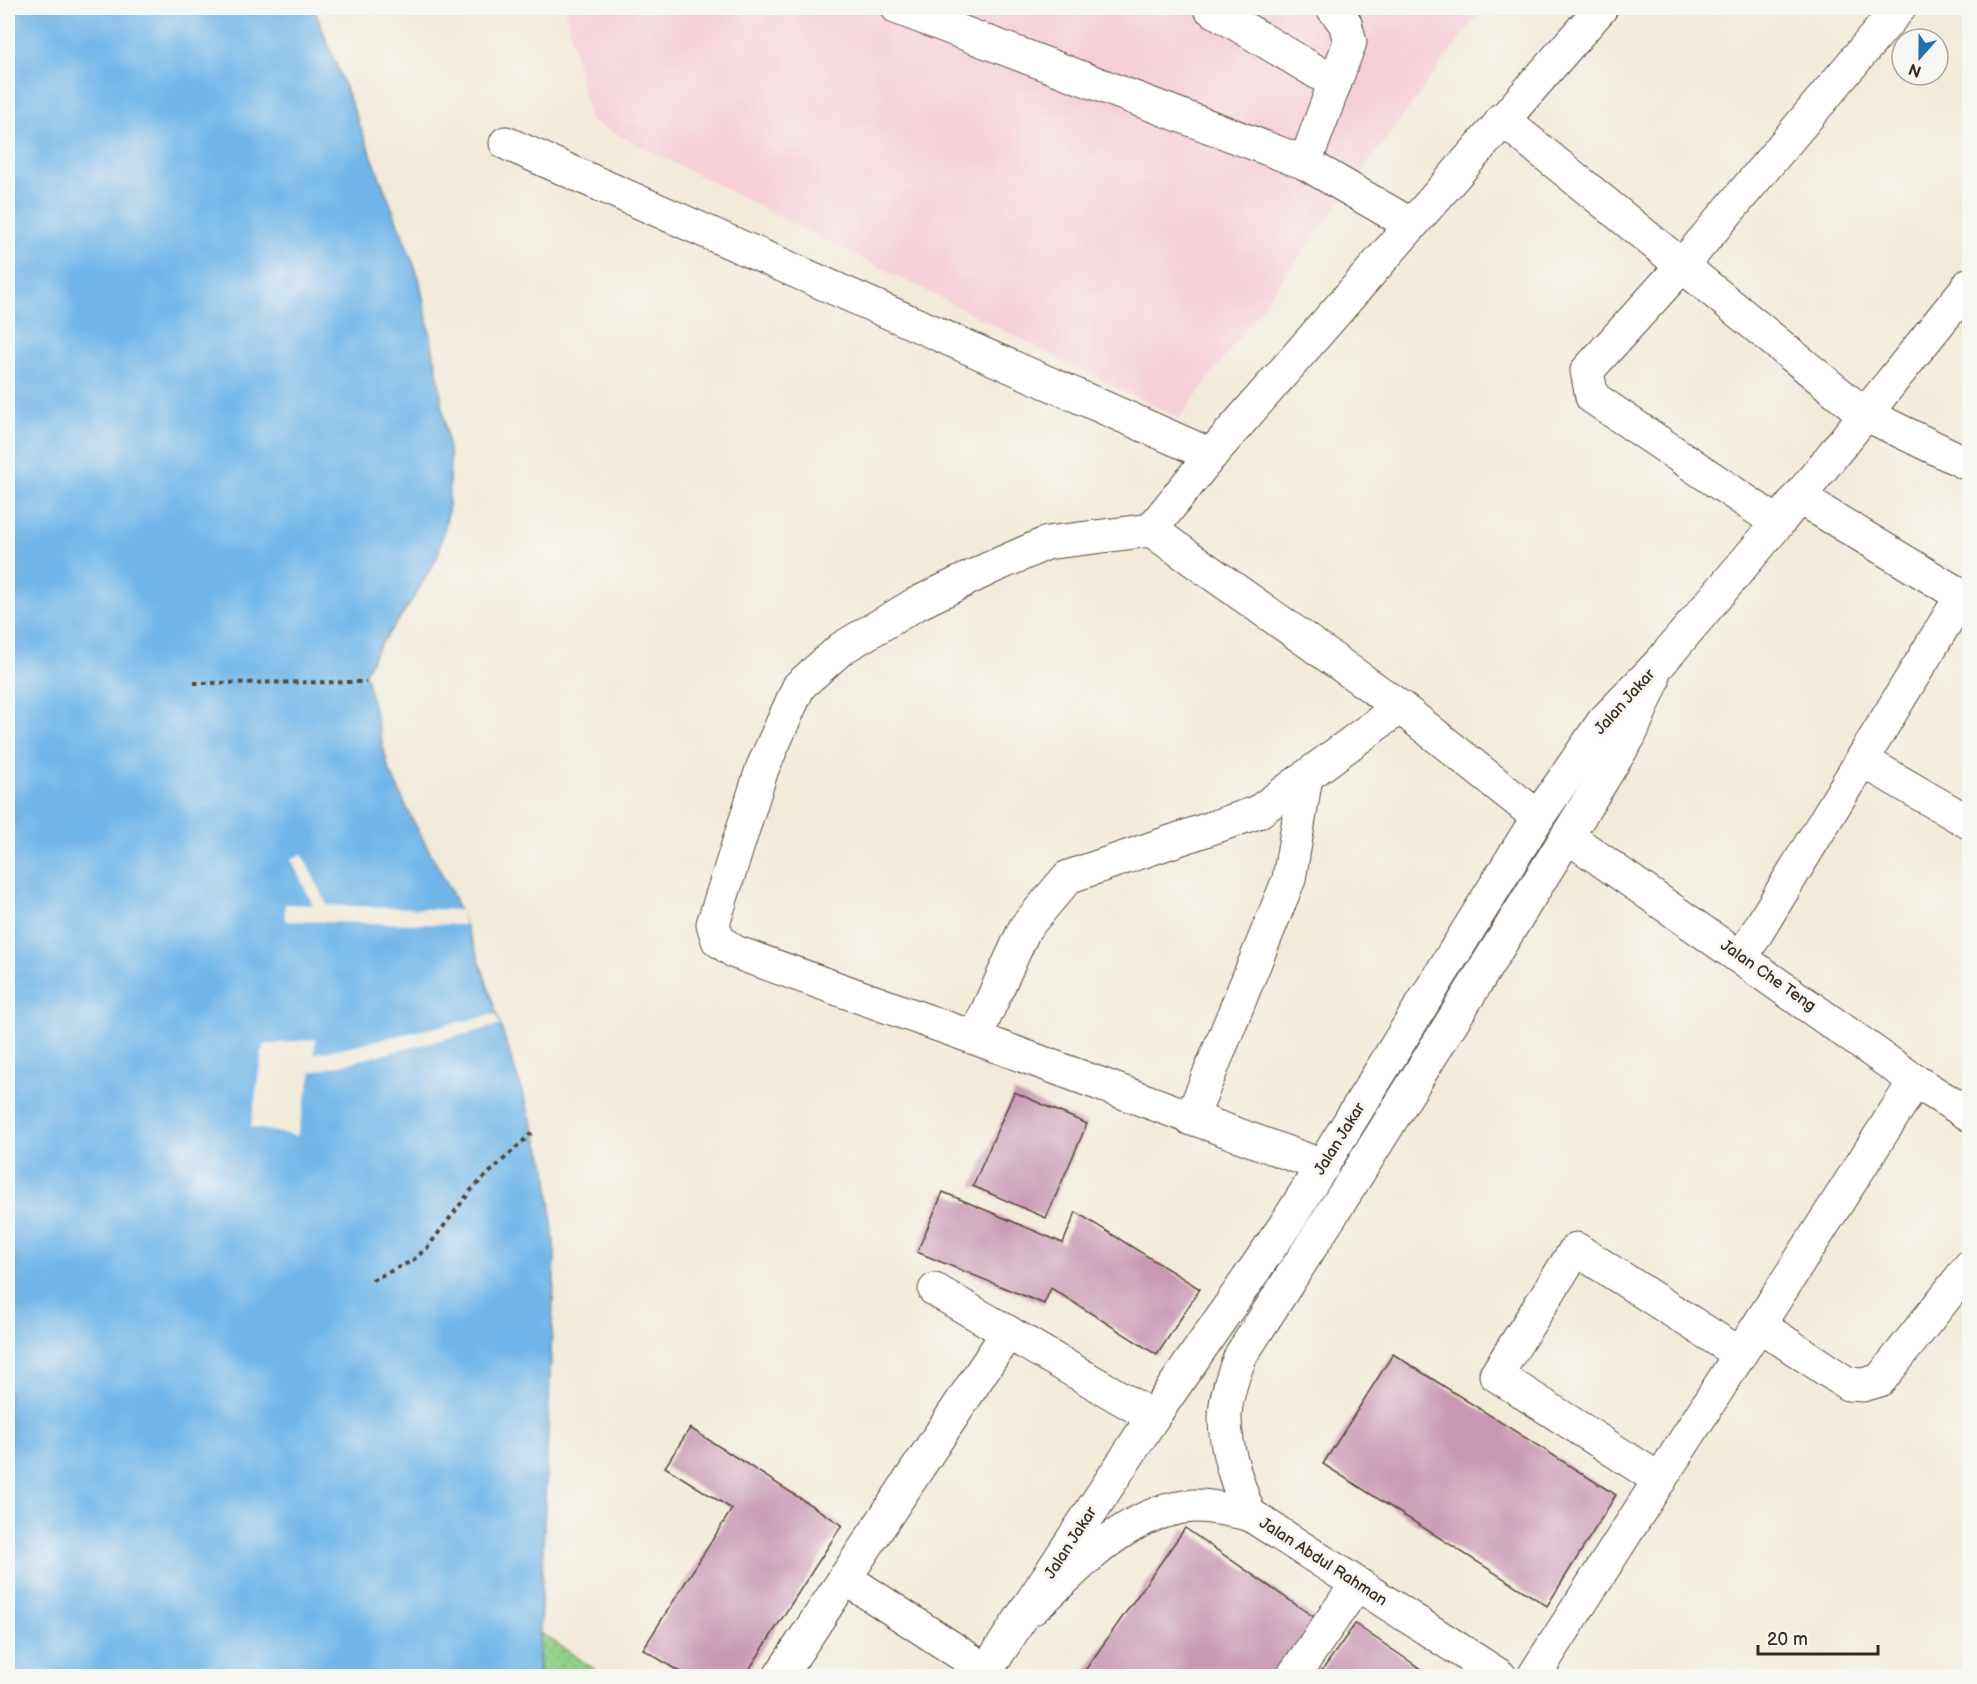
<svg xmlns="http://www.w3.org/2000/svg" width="1977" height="1684" viewBox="0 0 1977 1684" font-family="'Balsamiq Sans',sans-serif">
	<defs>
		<pattern id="park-dots" width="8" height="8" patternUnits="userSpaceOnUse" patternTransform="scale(1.5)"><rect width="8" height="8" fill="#91d086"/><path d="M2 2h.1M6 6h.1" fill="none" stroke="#78a96d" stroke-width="1.8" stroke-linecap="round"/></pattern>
	</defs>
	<rect width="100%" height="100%" fill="#f6f6f2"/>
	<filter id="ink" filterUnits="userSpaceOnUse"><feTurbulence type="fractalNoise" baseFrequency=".0167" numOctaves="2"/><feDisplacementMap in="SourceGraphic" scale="12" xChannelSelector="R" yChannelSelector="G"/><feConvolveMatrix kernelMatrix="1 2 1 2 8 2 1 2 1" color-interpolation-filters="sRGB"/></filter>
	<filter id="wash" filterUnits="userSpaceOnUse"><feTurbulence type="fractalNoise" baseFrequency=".008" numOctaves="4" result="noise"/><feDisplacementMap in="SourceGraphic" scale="24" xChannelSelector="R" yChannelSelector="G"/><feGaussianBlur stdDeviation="1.35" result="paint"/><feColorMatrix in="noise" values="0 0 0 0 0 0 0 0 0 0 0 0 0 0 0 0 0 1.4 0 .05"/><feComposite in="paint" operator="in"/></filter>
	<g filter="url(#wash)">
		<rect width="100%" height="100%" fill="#f3ebd9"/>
		<polygon fill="#f6cfd9" points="565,8 1483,8 1179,419 589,120"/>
		<polygon fill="url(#park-dots)" stroke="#667d52" stroke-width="1.5" points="540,1632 604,1676 539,1676"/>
		<polygon fill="#71b6e8" stroke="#567083" stroke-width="1.5" points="8,8 314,8 419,278 437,370 450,458 448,513 437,558 409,605 378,648 365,673 388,767 411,817 452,893 479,959 547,1169 555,1254 538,1676 8,1676"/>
		<g fill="#f3ebd9">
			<polygon points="302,854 327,905 460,910 465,925 285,921 285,904 313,905 291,859"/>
			<polygon points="496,1014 500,1025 312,1072 297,1136 251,1127 263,1045 316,1039 314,1054"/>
		</g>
		<g id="blocks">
			<g fill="#c998b2">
				<polygon points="1014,1092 1087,1124 1046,1218 973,1186"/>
				<polygon points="943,1192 1063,1243 1076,1212 1200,1289 1157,1355 1051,1288 1044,1304 917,1252"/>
				<polygon points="1393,1354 1616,1495 1547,1606 1323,1464"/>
				<polygon points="690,1428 842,1525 745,1676 686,1676 643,1649 732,1509 665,1467"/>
				<polygon points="1185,1528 1318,1620 1279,1676 1081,1676"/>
				<polygon points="1355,1624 1431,1676 1318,1676"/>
			</g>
		</g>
	</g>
	<g filter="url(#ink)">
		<use href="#blocks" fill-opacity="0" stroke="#57473a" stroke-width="1.5"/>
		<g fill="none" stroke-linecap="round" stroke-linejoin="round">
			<defs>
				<g id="minor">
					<polyline points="898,8 1305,163 1410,224"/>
					<polyline points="1210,8 1335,83"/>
					<polyline points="1502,119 1863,413 1970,465"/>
					<polyline points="506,143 1211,455"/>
					<polyline points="1305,163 1350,42 1345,23 1333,8"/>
					<polyline points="1798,497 1970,601"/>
					<polyline points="1778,523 1592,397 1587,371 1681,267 1899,8"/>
					<polyline points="1151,530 1211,455 1601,8"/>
					<polyline points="1862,760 1970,823"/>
					<polyline points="1567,836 1915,1081 1970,1115"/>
					<polyline points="1742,957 1961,597"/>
					<polyline points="975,1038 735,952 718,940 713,924 762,769 799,686 842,648 916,604 990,568 1047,543 1151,530 1400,707 1538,817"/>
					<polyline points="1191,1119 1289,879 1306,777"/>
					<polyline points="1323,1166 975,1038 1025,928 1068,877 1258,812 1400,707"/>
					<polyline points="935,1290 1153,1417"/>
					<polyline points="1759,1325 1848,1384 1863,1385 1880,1380 1970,1266"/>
					<polyline points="1660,1480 1496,1375 1576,1249 1740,1354"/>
					<polyline points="845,1578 987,1671"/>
					<path d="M1033,1608C1081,1566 1126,1510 1194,1506C1212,1505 1231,1511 1249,1514L1500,1676"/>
					<polyline points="780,1676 1008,1332"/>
					<polyline points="1293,1676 1357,1584"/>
					<polyline points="1534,1676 1915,1081"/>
				</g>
				<g id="major">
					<path d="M1249,1514C1238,1485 1225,1450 1225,1418C1225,1397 1233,1375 1241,1355L1355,1178L1630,735L1653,681"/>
					<polyline points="983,1676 1153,1417 1288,1221 1538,817 1603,722 1660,663 1778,523 1970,284"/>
				</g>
			</defs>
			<use href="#minor" stroke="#57473a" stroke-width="35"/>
			<use href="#major" stroke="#57473a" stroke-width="35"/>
			<g stroke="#57473a" stroke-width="4" stroke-dasharray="4.5 4.5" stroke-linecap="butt">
				<polyline points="194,683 366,682"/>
				<polyline points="372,1280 412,1261 427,1248 472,1189 535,1130"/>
			</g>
			<use href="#minor" stroke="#fff" stroke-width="33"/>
			<use href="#major" stroke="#fff" stroke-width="33"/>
		</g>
	</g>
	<g text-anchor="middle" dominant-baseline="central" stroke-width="6" stroke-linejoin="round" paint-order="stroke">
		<g font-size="16" fill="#3b2a1e" stroke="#f6f6f2">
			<text transform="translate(1625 702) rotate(-48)">Jalan Jakar</text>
			<text transform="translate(1768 976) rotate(35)">Jalan Che Teng</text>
			<text transform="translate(1340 1139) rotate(-58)">Jalan Jakar</text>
			<text transform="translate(1071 1543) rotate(-57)">Jalan Jakar</text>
			<text transform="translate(1323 1562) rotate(33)">Jalan Abdul Rahman</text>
		</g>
	</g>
	<rect width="1977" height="1684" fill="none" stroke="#f6f6f2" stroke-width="30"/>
	<g transform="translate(1920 57) rotate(201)"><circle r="28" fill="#f6f6f2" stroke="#aba49d" stroke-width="1.5"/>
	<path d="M0-4.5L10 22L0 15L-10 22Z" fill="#1f6fb2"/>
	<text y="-9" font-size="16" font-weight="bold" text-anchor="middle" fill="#3b2a1e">N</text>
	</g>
	<path d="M1758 1645v9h120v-9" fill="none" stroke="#3b2a1e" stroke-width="3"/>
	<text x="1767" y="1645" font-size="18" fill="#3b2a1e" stroke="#f6f6f2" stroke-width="4.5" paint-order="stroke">20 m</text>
</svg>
